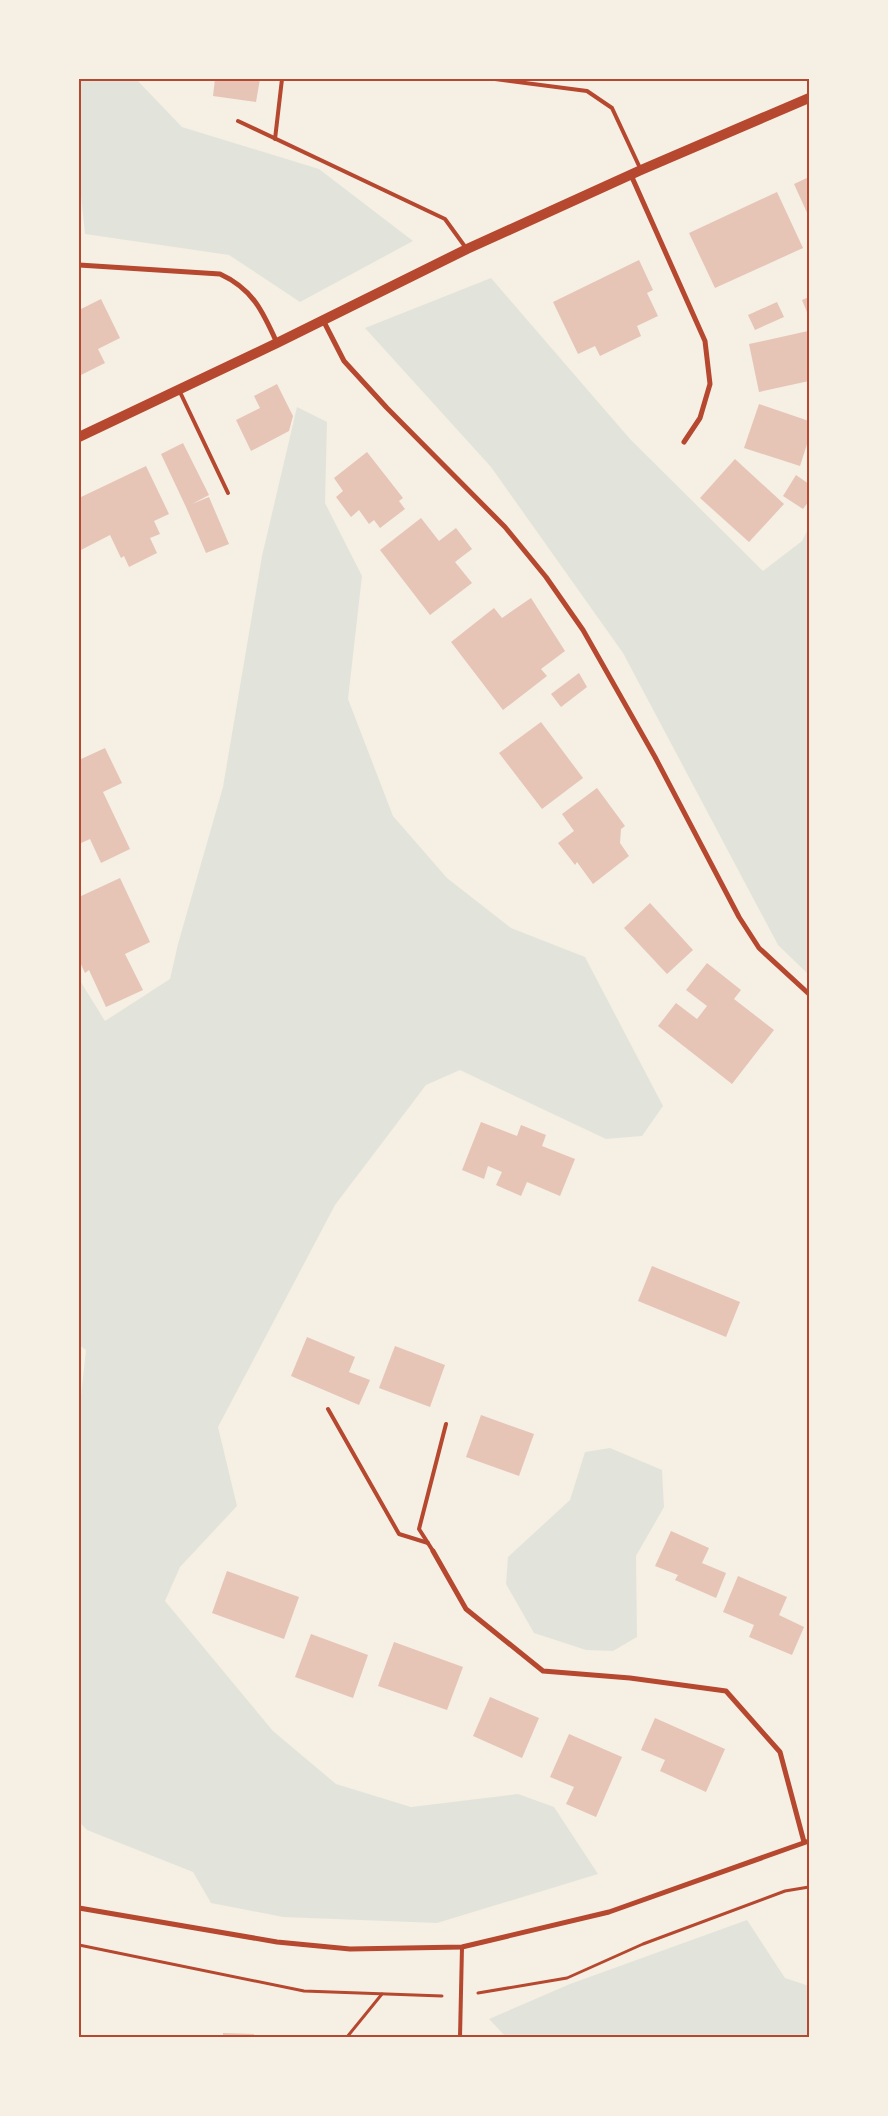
<svg xmlns="http://www.w3.org/2000/svg" width="888" height="2116" viewBox="0 0 888 2116" font-family="'Exo 2',sans-serif">
	<rect width="100%" height="100%" fill="#f6efe4"/>
	<g fill="#e2e4dc">
		<polygon points="79,79 136,79 182,127 319,169 413,241 300,302 229,255 85,234 79,176"/>
		<polygon points="491,278 630,439 763,571 802,541 809,527 809,975 778,945 623,653 491,467 365,328"/>
		<polygon points="297,407 327,422 325,503 362,576 348,699 393,816 447,878 511,928 585,957 663,1106 642,1136 606,1139 460,1070 426,1085 335,1205 218,1427 237,1506 180,1567 165,1601 273,1731 336,1784 411,1807 518,1794 554,1807 598,1874 437,1923 283,1917 211,1903 193,1872 87,1830 79,1822 79,1414 86,1350 79,1345 79,979 105,1021 170,979 178,944 223,787 262,556"/>
		<polygon points="610,1448 662,1470 664,1507 636,1556 637,1637 613,1651 586,1650 534,1633 506,1584 508,1557 570,1500 585,1452"/>
		<polygon points="747,1920 785,1978 809,1986 809,2037 506,2037 489,2019 570,1984"/>
	</g>
	<g fill="#e6c5b7">
		<polygon points="215,79 260,79 256,102 213,96"/>
		<polygon points="809,177 809,217 794,184"/>
		<polygon points="777,192 803,248 715,288 689,233"/>
		<polygon points="639,260 653,290 647,293 658,316 637,326 641,336 600,356 595,346 578,354 553,302"/>
		<polygon points="809,297 809,317 802,300"/>
		<polygon points="101,299 120,338 98,349 105,363 79,376 79,310"/>
		<polygon points="777,302 784,317 755,330 748,315"/>
		<polygon points="808,331 809,381 759,392 749,344"/>
		<polygon points="277,384 293,416 289,431 251,451 236,420 260,408 254,396"/>
		<polygon points="759,404 809,421 809,438 800,466 744,448"/>
		<polygon points="183,443 209,495 192,504 209,497 229,544 206,553 186,507 161,454"/>
		<polygon points="367,452 403,498 399,501 405,509 380,528 374,520 369,524 359,510 351,517 336,497 343,491 334,478"/>
		<polygon points="735,459 784,504 749,542 700,498"/>
		<polygon points="146,466 169,514 154,521 160,534 150,538 157,553 129,567 124,556 121,558 110,535 79,551 79,498"/>
		<polygon points="796,475 809,484 809,501 803,509 783,496"/>
		<polygon points="421,518 439,541 456,528 472,549 455,562 472,583 430,615 380,550"/>
		<polygon points="531,598 565,651 541,669 547,676 503,710 451,642 494,608 502,618"/>
		<polygon points="579,673 587,687 561,707 551,694"/>
		<polygon points="541,722 583,778 542,809 499,753"/>
		<polygon points="105,748 122,783 103,792 130,849 101,863 90,839 79,844 79,760"/>
		<polygon points="597,788 625,826 621,829 620,843 629,856 593,884 577,862 575,865 558,843 574,831 562,814"/>
		<polygon points="120,878 150,942 125,954 143,990 106,1007 89,970 85,973 79,960 79,897"/>
		<polygon points="650,903 693,950 667,974 624,928"/>
		<polygon points="707,963 741,990 734,999 774,1030 732,1084 658,1026 676,1003 697,1019 707,1006 686,990"/>
		<polygon points="481,1122 517,1136 521,1125 546,1135 542,1146 575,1159 560,1196 527,1182 521,1196 496,1185 502,1172 488,1166 484,1179 462,1170"/>
		<polygon points="652,1266 740,1302 726,1337 638,1301"/>
		<polygon points="307,1337 355,1357 349,1372 370,1380 359,1405 291,1376"/>
		<polygon points="395,1346 445,1365 430,1407 379,1388"/>
		<polygon points="481,1415 534,1434 519,1476 466,1457"/>
		<polygon points="671,1531 709,1548 702,1563 726,1573 716,1598 675,1580 678,1575 655,1566"/>
		<polygon points="227,1571 299,1597 284,1639 212,1613"/>
		<polygon points="738,1576 787,1597 779,1615 804,1627 792,1655 749,1637 754,1625 723,1612"/>
		<polygon points="311,1634 368,1655 353,1698 295,1677"/>
		<polygon points="394,1642 463,1667 447,1710 378,1686"/>
		<polygon points="490,1697 539,1718 522,1758 473,1736"/>
		<polygon points="655,1718 725,1749 706,1792 660,1771 665,1760 641,1750"/>
		<polygon points="569,1734 622,1757 596,1817 566,1804 574,1787 550,1777"/>
		<polygon points="223,2033 254,2034 254,2037 223,2037"/>
	</g>
	<g fill="none" stroke-linecap="round" stroke-linejoin="round">
		<g stroke="#b5482f" stroke-width="3">
			<polyline points="79,1945 304,1991 442,1996"/>
			<polyline points="478,1993 567,1978 643,1944 785,1891 809,1887"/>
			<polyline points="347,2037 382,1994"/>
		</g>
		<g stroke="#b5482f" stroke-width="4">
			<polyline points="495,79 587,91 612,108 640,168"/>
			<polyline points="238,121 445,219 466,248"/>
			<polyline points="275,139 282,79"/>
			<polyline points="179,390 228,493"/>
			<polyline points="328,1409 399,1534 428,1543"/>
			<polyline points="433,1551 419,1529 446,1424"/>
			<polyline points="460,2037 462,1947"/>
		</g>
		<g stroke="#b5482f" stroke-width="5">
			<polyline points="631,175 705,341 710,384 700,418 684,442"/>
			<path d="M79,265L220,274C253,289 263,312 277,343"/>
			<polyline points="323,320 344,361 387,408 505,527 546,577 583,630 655,757 739,917 759,948 809,994"/>
			<polyline points="433,1551 466,1609 543,1671 630,1678 726,1691 780,1752 804,1842"/>
			<polyline points="79,1908 277,1942 350,1949 462,1947 609,1912 809,1841"/>
		</g>
		<polyline stroke="#b5482f" stroke-width="10" points="79,437 277,343 467,249 641,170 809,98"/>
	</g>
	<rect width="888" height="2116" fill="none" stroke="#f6efe4" stroke-width="160"/>
	<rect x="80" y="80" width="728" height="1956" fill="none" stroke="#b5482f" stroke-width="2"/>
</svg>
